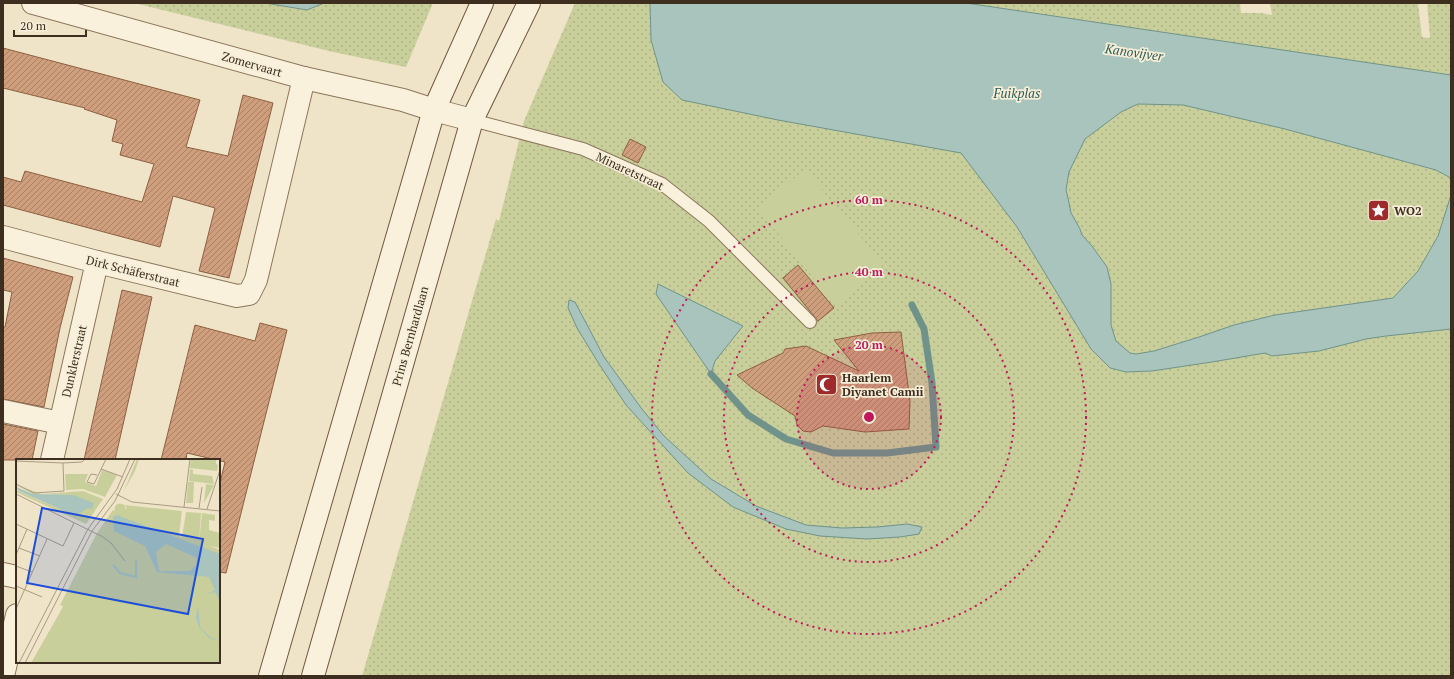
<svg xmlns="http://www.w3.org/2000/svg" width="1454" height="679" viewBox="0 0 1454 679" font-family="'PT Serif',serif">
	<defs>
		<pattern id="green-dots" width="8" height="8" patternUnits="userSpaceOnUse"><rect width="8" height="8" fill="#c9cf9b"/><path d="M2 2h.1M6 6h.1" fill="none" stroke="#aeb285" stroke-width="1.8" stroke-linecap="round"/></pattern>
		<pattern id="building-hatch" width="6" height="6" patternUnits="userSpaceOnUse"><rect width="6" height="6" fill="#cf9f7d"/><path d="M-1 1l2-2M0 6l6-6M5 7l2-2" fill="none" stroke="#a98266"/></pattern>
	</defs>
	<rect width="100%" height="100%" fill="#f0e4c8"/>
	<g fill="url(#green-dots)">
		<polygon points="134,3 265,3 307,10 324,3 433,3 406,67 333,52"/>
		<polygon points="575,3 1240,3 1241,13 1261,13 1272,15 1270,3 1418,3 1422,37 1430,38 1427,3 1451,3 1451,676 362,676 496,219 499,221 524,121"/>
	</g>
	<polygon fill="#c9cf9b" points="805,169 883,264 857,289 835,305 758,208"/>
	<g fill="#a9c4bc" stroke="#6f938a">
		<polygon points="265,3 324,3 307,10"/>
		<polygon points="650,3 966,3 1451,75 1451,180 1449,177 1436,170 1285,129 1183,105 1138,104 1121,112 1085,139 1069,172 1066,190 1068,198 1071,213 1080,229 1082,235 1092,246 1107,267 1111,284 1111,325 1116,341 1130,353 1136,354 1154,351 1199,337 1234,325 1275,315 1393,298 1418,271 1438,236 1451,195 1451,329 1386,336 1366,339 1319,351 1272,356 1265,353 1212,362 1152,371 1126,372 1110,368 1091,349 1017,227 961,153 778,120 682,100 663,82 651,40"/>
		<polygon points="658,284 743,326 715,361 711,374 656,294"/>
		<polygon points="569,300 575,302 604,357 642,409 664,436 711,479 756,506 806,525 842,528 877,527 907,524 922,527 919,534 900,537 867,539 820,536 786,529 733,507 688,473 626,405 599,364 577,328 568,308"/>
	</g>
	<g fill="none" stroke-linecap="round" stroke-linejoin="round">
		<polyline stroke="#6f938a" stroke-width="7" points="711,374 748,415 786,439 833,453 887,453 936,447 932,383 924,329 912,305"/>
	</g>
	<g fill="url(#building-hatch)" stroke="#8d5f41">
		<polygon points="3,48 200,100 186,147 228,156 243,95 273,103 229,278 199,271 215,208 173,196 160,247 3,205 3,177 21,182 25,171 142,202 154,164 120,155 123,144 112,141 117,120 84,109 85,108 3,88"/>
		<polygon points="630,139 646,147 638,163 622,155"/>
		<polygon points="3,258 73,277 60,328 44,407 3,399 3,327 5,327 12,292 3,290"/>
		<polygon points="798,265 834,308 818,321 783,278"/>
		<polygon points="122,290 152,297 115,460 84,460"/>
		<polygon points="260,323 287,330 226,573 219,572 219,487 225,462 187,453 186,460 161,460 195,325 255,341"/>
		<polygon points="901,332 910,401 909,429 865,432 823,426 811,432 803,431 797,425 795,416 752,388 737,375 783,353 785,349 806,346 859,371 834,340 872,333"/>
		<polygon points="3,424 38,431 32,460 3,460"/>
	</g>
	<g fill="none" stroke-linecap="round" stroke-linejoin="round">
		<defs>
			<polyline id="service" points="472,120 583,149 662,184 709,221 810,322"/>
			<g id="minor">
				<polyline points="3,237 97,262 237,296 249,294 256,280 304,78"/>
				<polyline points="3,411 60,423"/>
				<polyline points="52,460 97,262"/>
				<polyline points="3,574 17,577"/>
				<polyline points="3,676 17,615"/>
			</g>
			<polyline id="tertiary" points="33,3 304,78 403,100 434,110 472,120"/>
			<g id="secondary">
				<polyline points="270,676 434,110 482,3"/>
				<polyline points="313,676 472,120 529,3"/>
			</g>
		</defs>
		<use href="#service" stroke="#8d765c" stroke-width="14"/>
		<use href="#minor" stroke="#8d765c" stroke-width="24"/>
		<use href="#tertiary" stroke="#8d765c" stroke-width="24"/>
		<use href="#secondary" stroke="#6f573f" stroke-width="24"/>
		<use href="#service" stroke="#faf1dc" stroke-width="12"/>
		<use href="#minor" stroke="#faf1dc" stroke-width="22"/>
		<use href="#tertiary" stroke="#faf1dc" stroke-width="22"/>
		<use href="#secondary" stroke="#faf1dc" stroke-width="22"/>
	</g>
	<circle cx="869" cy="417" r="72" fill="#c2185b" fill-opacity=".12"/>
	<g fill="none" stroke="#c2185b" stroke-width="2" stroke-dasharray="2 4">
		<circle cx="869" cy="417" r="72"/>
		<circle cx="869" cy="417" r="145"/>
		<circle cx="869" cy="417" r="217"/>
	</g>
	<defs>
		<symbol id="sight-square" viewBox="-11 -11 22 22"><rect x="-9" y="-9" width="18" height="18" rx="4" fill="#9e2a2b" stroke="#f7eed8"/><path d="M0-6L1.8-2.2L6-1.7L2.9 1.2L3.7 5.4L0 3.3L-3.7 5.4L-2.9 1.2L-6-1.7L-1.8-2.2Z" fill="#fff"/></symbol>
		<symbol id="mosque-square" viewBox="-11 -11 22 22"><rect x="-9" y="-9" width="18" height="18" rx="4" fill="#9e2a2b" stroke="#f7eed8"/><path d="M3.5-4.9A6 6 0 1 0 3.5 4.9A5 5 0 1 1 3.5-4.9Z" fill="#fff"/></symbol>
	</defs>
	<g fill-rule="evenodd">
		<use href="#sight-square" x="1366" y="198" width="25" height="25"/>
		<use href="#mosque-square" x="814" y="372" width="25" height="25"/>
	</g>
	<g text-anchor="middle" dominant-baseline="central" stroke-width="3.5" stroke-linejoin="round" paint-order="stroke">
		<g font-size="12" fill="#3d2e20" stroke="#f7eed8">
			<text transform="translate(252 64) rotate(16)">Zomervaart</text>
			<text transform="translate(630 171) rotate(25)">Minaretstraat</text>
			<text transform="translate(133 271) rotate(14)">Dirk Schäferstraat</text>
			<text transform="translate(410 336) rotate(-74)">Prins Bernhardlaan</text>
			<text transform="translate(74 361) rotate(-77)">Dunklerstraat</text>
		</g>
		<g font-size="12" font-weight="bold" fill="#3d2e20" stroke="#f7eed8" text-anchor="start">
			<text x="1394" y="210">WO2</text>
			<text x="842" y="377">Haarlem<tspan x="842" dy="14">Diyanet Camii</tspan></text>
		</g>
		<g font-size="13" font-style="italic" fill="#2f5d5a" stroke="#f7eed8">
			<text transform="translate(1134 52) rotate(8)">Kanovijver</text>
			<text x="1017" y="93">Fuikplas</text>
		</g>
	</g>
	<g transform="translate(16 459)">
		<rect width="204" height="204" fill="#f0e4c8"/>
		<path d="M121,0H123L119,12L108,32ZM175,0L200,1V5L202,6L201,12L174,9ZM174,10L177,11V15L196,17L198,25L173,22ZM86,11L101,16L89,38L67,30L50,31L49,15H72L69,23L80,27ZM172,23H178L177,44H170ZM190,25L198,26L188,44ZM0,26L26,35L67,32L87,40L70,65L0,33V31L44,50L67,52L72,48L51,36L17,35ZM108,46L166,52L163,77L166,78L170,53L185,54L183,84L186,54L199,56V62L193,61V71L204,74V89L194,87L204,91V204H15L43,155L47,147L44,146L81,74L97,51L103,55L111,49Z" fill="#c9cf9b"/>
		<path d="M98.5 50a5.5 5.5 0 1 1 11 0a5.5 5.5 0 1 1-11 0ZM45,166L59,168L64,174L65,172L74,174L79,168H83L84,170L76,182L81,186H84L83,181L91,180L95,172L101,174L115,172L120,175H128L132,184L138,187L139,197L35,195L27,189L39,169ZM188,180L204,185V196H175ZM118,199H145V204H87L118,202ZM171,199H204V202L171,203Z" fill="#c9cf9b"/>
		<path d="M111,85L118,97L112,101L105,88Z" fill="#c9cf9b"/>
		<path d="M0,28L17,35L57,36L78,44L76,50L72,49L60,57L3,32ZM101,56L204,95V142L199,133L190,136L199,131L193,118L141,113L129,87L98,72L97,58ZM150,85L181,99L180,106L174,112H143L140,93ZM182,146L184,168L194,178L204,182L193,179L183,168L180,159Z" fill="#a9c4bc" fill-rule="evenodd"/>
		<path fill="none" stroke="#a9c4bc" stroke-width="2" d="M97,106L104,114L120,118V102"/>
		<path fill="none" stroke="#a89b85" stroke-width="1" d="M0,2L47,4L66,3L69,0M85,10L107,18M81,16L75,15L71,23L78,25L90,0M0,25L18,34L48,32L47,4M0,35L87,78L95,84L109,102M100,35L116,43L204,52M168,48L174,0M183,49L186,28M191,50L204,11M0,65L47,87L58,64M3,89L24,97M0,96L11,70M0,107L16,113M0,127L26,138M0,150L31,80M3,204L72,70L101,30L114,0M9,204L76,72L99,42L119,0"/>
		<path fill="#1d4ed8" fill-opacity="0.15" stroke="#1d4ed8" stroke-width="2" d="M26,49L187,80L172,155L11,124Z"/>
		<rect width="204" height="204" fill="none" stroke="#3d2e20" stroke-width="2"/>
	</g>
	<circle cx="869" cy="417" r="6" fill="#c2185b" stroke="#f7eed8" stroke-width="2"/>
	<g font-size="12" text-anchor="middle" font-weight="bold" fill="#c2185b" stroke="#f7eed8" stroke-width="3.5" stroke-linejoin="round" paint-order="stroke">
		<text x="869" y="204">60 m</text>
		<text x="869" y="276">40 m</text>
		<text x="869" y="349">20 m</text>
	</g>
	<rect width="1454" height="679" fill="none" stroke="#3d2e20" stroke-width="8"/>
	<path d="M14 30v6h72v-6" fill="none" stroke="#3d2e20" stroke-width="2"/>
	<text x="20" y="30" font-size="12" fill="#3d2e20" stroke="#f7eed8" stroke-width="3" paint-order="stroke">20 m</text>
</svg>
